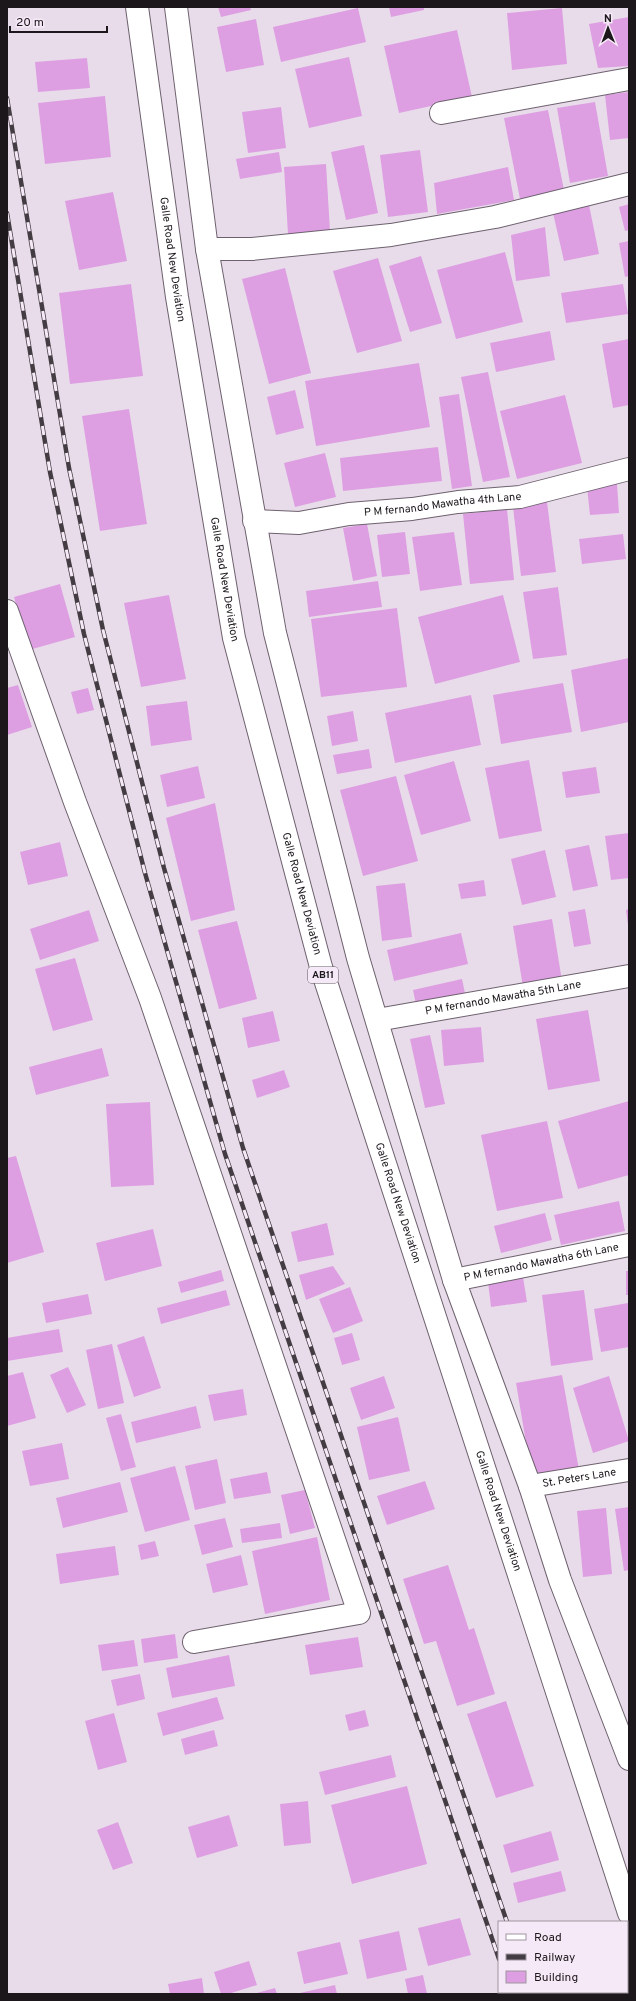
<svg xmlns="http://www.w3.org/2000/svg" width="636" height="2001" viewBox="0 0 636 2001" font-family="Overpass,sans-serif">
	<rect width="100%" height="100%" fill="#e9dcea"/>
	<g fill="#dd9fe2">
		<polygon points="218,7 250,7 251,10 221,17"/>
		<polygon points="389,7 424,7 424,10 391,17"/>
		<polygon points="358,8 366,42 281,62 273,27"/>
		<polygon points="562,8 567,64 512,70 507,13"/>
		<polygon points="629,17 629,66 598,68 589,24"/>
		<polygon points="256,19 264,65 226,72 217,27"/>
		<polygon points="457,30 472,97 399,113 384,46"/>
		<polygon points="349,57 362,116 309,128 295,69"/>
		<polygon points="87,58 90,88 38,92 35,62"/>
		<polygon points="629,92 629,138 610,140 605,95"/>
		<polygon points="105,96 111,157 45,164 38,103"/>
		<polygon points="595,102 608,176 570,183 557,108"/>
		<polygon points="281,107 286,148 248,153 242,112"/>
		<polygon points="548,110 564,190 520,199 504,118"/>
		<polygon points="364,145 378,213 346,220 331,152"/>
		<polygon points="420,150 428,212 388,217 380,155"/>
		<polygon points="279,152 282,172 240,179 236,159"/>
		<polygon points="326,164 330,231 288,234 284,167"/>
		<polygon points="508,167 514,200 437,214 434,183"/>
		<polygon points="113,192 127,261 79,270 65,201"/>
		<polygon points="629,204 629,230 625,231 619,207"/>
		<polygon points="589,205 599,254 564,261 553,213"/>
		<polygon points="545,227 550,276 516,281 511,235"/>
		<polygon points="629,241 629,276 625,277 619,243"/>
		<polygon points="505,252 523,322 456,339 437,270"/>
		<polygon points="421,256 442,323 410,332 389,266"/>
		<polygon points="378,258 402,341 357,353 333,271"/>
		<polygon points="285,268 311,373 269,384 242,279"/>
		<polygon points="131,284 143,376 70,384 59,293"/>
		<polygon points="623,284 628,314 566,323 561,293"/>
		<polygon points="550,331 555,360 496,372 490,343"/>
		<polygon points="629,339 629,405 613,408 602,344"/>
		<polygon points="419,363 430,427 316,446 305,381"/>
		<polygon points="488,372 510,477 483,482 461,377"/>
		<polygon points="295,390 304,428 276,435 267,397"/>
		<polygon points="459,394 472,486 452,489 439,397"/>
		<polygon points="565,395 582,463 517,479 500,411"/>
		<polygon points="129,409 147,524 100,531 82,416"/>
		<polygon points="438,447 442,481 343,491 340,458"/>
		<polygon points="325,453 336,497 295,507 284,463"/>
		<polygon points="617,484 619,513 590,515 587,487"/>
		<polygon points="547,502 556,572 521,576 513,507"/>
		<polygon points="507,509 514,580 470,584 463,514"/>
		<polygon points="367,524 377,576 353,581 343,528"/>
		<polygon points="405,532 410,574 382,577 377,535"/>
		<polygon points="454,532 462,585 420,591 412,537"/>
		<polygon points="623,534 626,559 582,564 579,539"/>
		<polygon points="378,581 382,607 309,617 306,591"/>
		<polygon points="60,584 75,637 29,650 14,597"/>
		<polygon points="558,587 567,655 533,659 523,592"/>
		<polygon points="169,595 186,679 141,687 124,603"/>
		<polygon points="503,595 520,662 435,684 418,617"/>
		<polygon points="397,608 407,687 321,697 311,619"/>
		<polygon points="629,658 629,722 581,732 571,670"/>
		<polygon points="563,683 572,732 501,744 493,695"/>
		<polygon points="18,685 32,727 7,735 7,688"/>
		<polygon points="88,688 94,710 77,714 71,692"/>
		<polygon points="471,695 481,745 395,763 385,713"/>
		<polygon points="187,701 192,740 151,746 146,706"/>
		<polygon points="353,711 358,741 332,746 327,716"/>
		<polygon points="369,749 372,768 337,774 333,755"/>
		<polygon points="529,760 542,831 499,839 485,768"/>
		<polygon points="454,761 471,821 421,835 404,775"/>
		<polygon points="198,766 205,798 167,807 160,775"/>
		<polygon points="596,767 600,793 566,798 562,772"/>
		<polygon points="396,776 418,861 363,876 340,790"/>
		<polygon points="215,803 235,910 191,921 166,818"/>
		<polygon points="629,833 629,878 611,880 605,836"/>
		<polygon points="60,842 68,876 28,885 20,852"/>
		<polygon points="589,845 598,886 573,891 565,850"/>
		<polygon points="545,850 556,897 522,905 511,859"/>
		<polygon points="484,880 486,896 461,899 458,884"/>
		<polygon points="405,883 412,937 382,941 376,886"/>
		<polygon points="585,909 591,944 574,947 568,912"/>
		<polygon points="629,909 629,925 628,925 626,910"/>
		<polygon points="89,910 99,941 40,960 30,929"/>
		<polygon points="552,919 562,981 523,987 513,926"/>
		<polygon points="237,921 257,999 219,1009 198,930"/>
		<polygon points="461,933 468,964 394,981 387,950"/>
		<polygon points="75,958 93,1020 53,1031 35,969"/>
		<polygon points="462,979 467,1003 418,1014 413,990"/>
		<polygon points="588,1010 600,1081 548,1090 536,1019"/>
		<polygon points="273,1011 280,1041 248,1048 242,1018"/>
		<polygon points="481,1027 484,1062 444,1066 441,1030"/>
		<polygon points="430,1035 445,1104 425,1108 410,1039"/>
		<polygon points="102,1048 109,1076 36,1095 29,1067"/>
		<polygon points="284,1070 290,1087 257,1098 252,1080"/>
		<polygon points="629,1101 629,1175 578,1189 558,1121"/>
		<polygon points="150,1102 154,1185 111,1187 106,1104"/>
		<polygon points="547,1121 563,1198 497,1211 481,1135"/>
		<polygon points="16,1156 44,1252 7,1263 7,1158"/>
		<polygon points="619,1201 625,1231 561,1245 554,1215"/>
		<polygon points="545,1213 552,1240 501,1253 494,1226"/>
		<polygon points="327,1223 334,1255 298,1262 291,1232"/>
		<polygon points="153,1229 162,1266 105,1281 96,1243"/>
		<polygon points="333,1266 345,1284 306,1300 299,1275"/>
		<polygon points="221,1270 224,1281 181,1293 178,1282"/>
		<rect x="626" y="1271" width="3" height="24"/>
		<polygon points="523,1277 527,1302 491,1307 488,1282"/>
		<polygon points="350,1287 363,1321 333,1333 319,1299"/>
		<polygon points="226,1290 230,1305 161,1324 157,1308"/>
		<polygon points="584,1290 593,1360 551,1366 542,1295"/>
		<polygon points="88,1294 92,1314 46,1323 42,1303"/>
		<polygon points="628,1303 629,1347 601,1352 594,1309"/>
		<polygon points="59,1329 63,1352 7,1361 7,1338"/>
		<polygon points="352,1333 360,1360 342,1365 334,1338"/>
		<polygon points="144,1336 161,1388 134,1397 117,1345"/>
		<polygon points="112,1344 124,1403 98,1409 86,1350"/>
		<polygon points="68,1367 86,1405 67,1413 50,1375"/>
		<polygon points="23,1372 36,1418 7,1426 7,1376"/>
		<polygon points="562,1375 579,1470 532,1478 516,1383"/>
		<polygon points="384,1376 395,1408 361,1420 350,1388"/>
		<polygon points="609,1376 629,1441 593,1453 573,1388"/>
		<polygon points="243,1389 247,1415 214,1421 208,1395"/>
		<polygon points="196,1406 201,1428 136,1443 131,1422"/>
		<polygon points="121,1414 136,1467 121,1471 106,1418"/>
		<polygon points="398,1417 410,1471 369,1480 357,1427"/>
		<polygon points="62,1443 69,1479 30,1486 22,1451"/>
		<polygon points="217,1459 226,1503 195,1510 185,1466"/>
		<polygon points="175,1466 190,1520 145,1532 130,1478"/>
		<polygon points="267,1472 271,1493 234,1499 230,1479"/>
		<polygon points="425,1481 435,1509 387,1525 377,1496"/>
		<polygon points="120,1482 128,1512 63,1528 56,1498"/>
		<polygon points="305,1490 315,1528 290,1534 281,1495"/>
		<polygon points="629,1507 629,1570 624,1571 615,1509"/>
		<polygon points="606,1508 612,1574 583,1577 577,1511"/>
		<polygon points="225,1518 233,1547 202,1555 194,1525"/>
		<polygon points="280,1523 282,1538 242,1543 240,1529"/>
		<polygon points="317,1537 330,1600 265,1614 252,1551"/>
		<polygon points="155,1541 159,1556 141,1560 138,1545"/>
		<polygon points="115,1546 119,1575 60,1584 56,1554"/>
		<polygon points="241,1555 248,1585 213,1593 206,1564"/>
		<polygon points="448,1565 469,1630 474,1628 495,1694 457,1706 436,1641 424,1644 403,1579"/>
		<polygon points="175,1634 178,1658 144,1663 141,1639"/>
		<polygon points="358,1637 363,1667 310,1675 305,1645"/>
		<polygon points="134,1640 138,1666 102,1671 98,1645"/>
		<polygon points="229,1655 235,1686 172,1698 166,1668"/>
		<polygon points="140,1674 145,1699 117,1706 111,1680"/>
		<polygon points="217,1697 224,1719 163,1736 157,1713"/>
		<polygon points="506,1701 534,1786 496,1798 467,1714"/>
		<polygon points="365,1710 369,1726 349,1731 345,1715"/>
		<polygon points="114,1713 127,1762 98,1770 85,1721"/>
		<polygon points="214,1730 218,1746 185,1755 181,1739"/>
		<polygon points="391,1755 396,1777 325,1795 319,1772"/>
		<polygon points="407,1786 427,1864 352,1884 331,1805"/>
		<polygon points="308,1801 311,1843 284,1846 280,1804"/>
		<polygon points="229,1815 238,1846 197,1858 188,1827"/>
		<polygon points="118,1822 133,1863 113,1870 97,1830"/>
		<polygon points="551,1831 559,1860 511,1873 503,1845"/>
		<polygon points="561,1871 566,1891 518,1903 513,1883"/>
		<polygon points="460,1918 471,1955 428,1966 418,1928"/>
		<polygon points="399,1931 407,1970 367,1979 359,1940"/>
		<polygon points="340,1942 348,1974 304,1984 297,1952"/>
		<polygon points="249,1961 257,1985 228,1994 221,1994 214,1972"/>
		<polygon points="423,1975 427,1994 408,1994 405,1979"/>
		<polygon points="202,1978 204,1994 170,1994 168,1984"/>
		<polygon points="335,1985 337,1994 300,1994 300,1993"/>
		<polygon points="275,1988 277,1994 253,1994"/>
	</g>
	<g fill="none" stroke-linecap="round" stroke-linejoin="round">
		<defs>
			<g id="street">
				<polyline points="441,113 629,79"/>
				<polyline points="207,249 252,249 391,235 495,217 629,184"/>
				<path id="s1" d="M254,521L299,523L349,514L412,509L458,502L520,497L629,469"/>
				<polyline points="7,611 75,802 150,998 359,1613 194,1642"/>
				<path id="s2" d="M377,1020L629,976"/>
				<path id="s3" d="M454,1280L629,1245"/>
				<path id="s4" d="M530,1486L629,1470"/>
			</g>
			<g id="primary">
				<path id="s5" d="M137,7L177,297L234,638L321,967L629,1913"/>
				<polyline points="176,7 207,249 275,633 358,958 454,1280 530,1486 560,1580 629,1759"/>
			</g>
		</defs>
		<use href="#street" stroke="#6d616e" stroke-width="24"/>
		<use href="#primary" stroke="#6d616e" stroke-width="24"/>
		<use href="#street" stroke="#fff" stroke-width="22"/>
		<use href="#primary" stroke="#fff" stroke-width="22"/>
		<defs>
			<g id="rail">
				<polyline points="7,98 69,468 103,630 164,868 243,1148 507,1922"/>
				<polyline points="7,213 50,472 84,634 145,873 225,1154 499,1959"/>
				<polyline points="510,1992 511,1994"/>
				<polyline points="531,1992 532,1994"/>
			</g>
		</defs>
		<use href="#rail" stroke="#433d43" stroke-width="4.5"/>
		<use href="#rail" stroke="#f6e9f7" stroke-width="3" stroke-dasharray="9" stroke-linecap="butt"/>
	</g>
	<g text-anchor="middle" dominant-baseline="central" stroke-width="3.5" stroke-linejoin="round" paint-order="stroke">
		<rect fill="#f6e9f7" stroke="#5d565d" stroke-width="1" x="308" y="967" width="30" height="16" rx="3"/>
		<g font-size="10" font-weight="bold" fill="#1b171b">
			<text x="323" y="975">AB11</text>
		</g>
		<g font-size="11" fill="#1b171b" stroke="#f6e9f7">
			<text stroke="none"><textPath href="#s5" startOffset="255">Galle Road New Deviation</textPath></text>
			<text stroke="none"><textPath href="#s1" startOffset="190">P M fernando Mawatha 4th Lane</textPath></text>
			<text stroke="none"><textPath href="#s5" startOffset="579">Galle Road New Deviation</textPath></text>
			<text stroke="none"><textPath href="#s5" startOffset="903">Galle Road New Deviation</textPath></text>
			<text stroke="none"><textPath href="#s2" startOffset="128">P M fernando Mawatha 5th Lane</textPath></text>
			<text stroke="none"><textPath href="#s5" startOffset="1227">Galle Road New Deviation</textPath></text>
			<text stroke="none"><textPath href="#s3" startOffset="89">P M fernando Mawatha 6th Lane</textPath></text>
			<text stroke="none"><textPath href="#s4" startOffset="50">St. Peters Lane</textPath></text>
			<text stroke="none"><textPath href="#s5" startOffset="1551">Galle Road New Deviation</textPath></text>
		</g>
	</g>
	<rect width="636" height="2001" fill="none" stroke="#1b171b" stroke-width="16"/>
	<rect x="498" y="1921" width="130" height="72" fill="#f6e9f7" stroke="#9e959f"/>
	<rect x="506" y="1934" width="20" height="6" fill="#ffffff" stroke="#9e959f"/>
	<text x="534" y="1941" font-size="12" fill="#1b171b">Road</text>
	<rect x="506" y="1954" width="20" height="6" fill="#433d43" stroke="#9e959f"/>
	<text x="534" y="1961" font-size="12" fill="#1b171b">Railway</text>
	<rect x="506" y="1971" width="20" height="12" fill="#dd9fe2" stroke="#9e959f"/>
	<text x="534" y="1981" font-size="12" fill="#1b171b">Building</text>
	<g transform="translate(608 28) rotate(359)" stroke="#f6e9f7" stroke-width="3" paint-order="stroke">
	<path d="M0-3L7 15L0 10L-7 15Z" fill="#1b171b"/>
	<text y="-6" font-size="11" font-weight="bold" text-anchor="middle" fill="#1b171b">N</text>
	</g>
	<path d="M10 26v6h97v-6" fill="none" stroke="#1b171b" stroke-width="2"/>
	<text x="16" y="26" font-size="12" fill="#1b171b" stroke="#f6e9f7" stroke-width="3" paint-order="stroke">20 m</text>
</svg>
